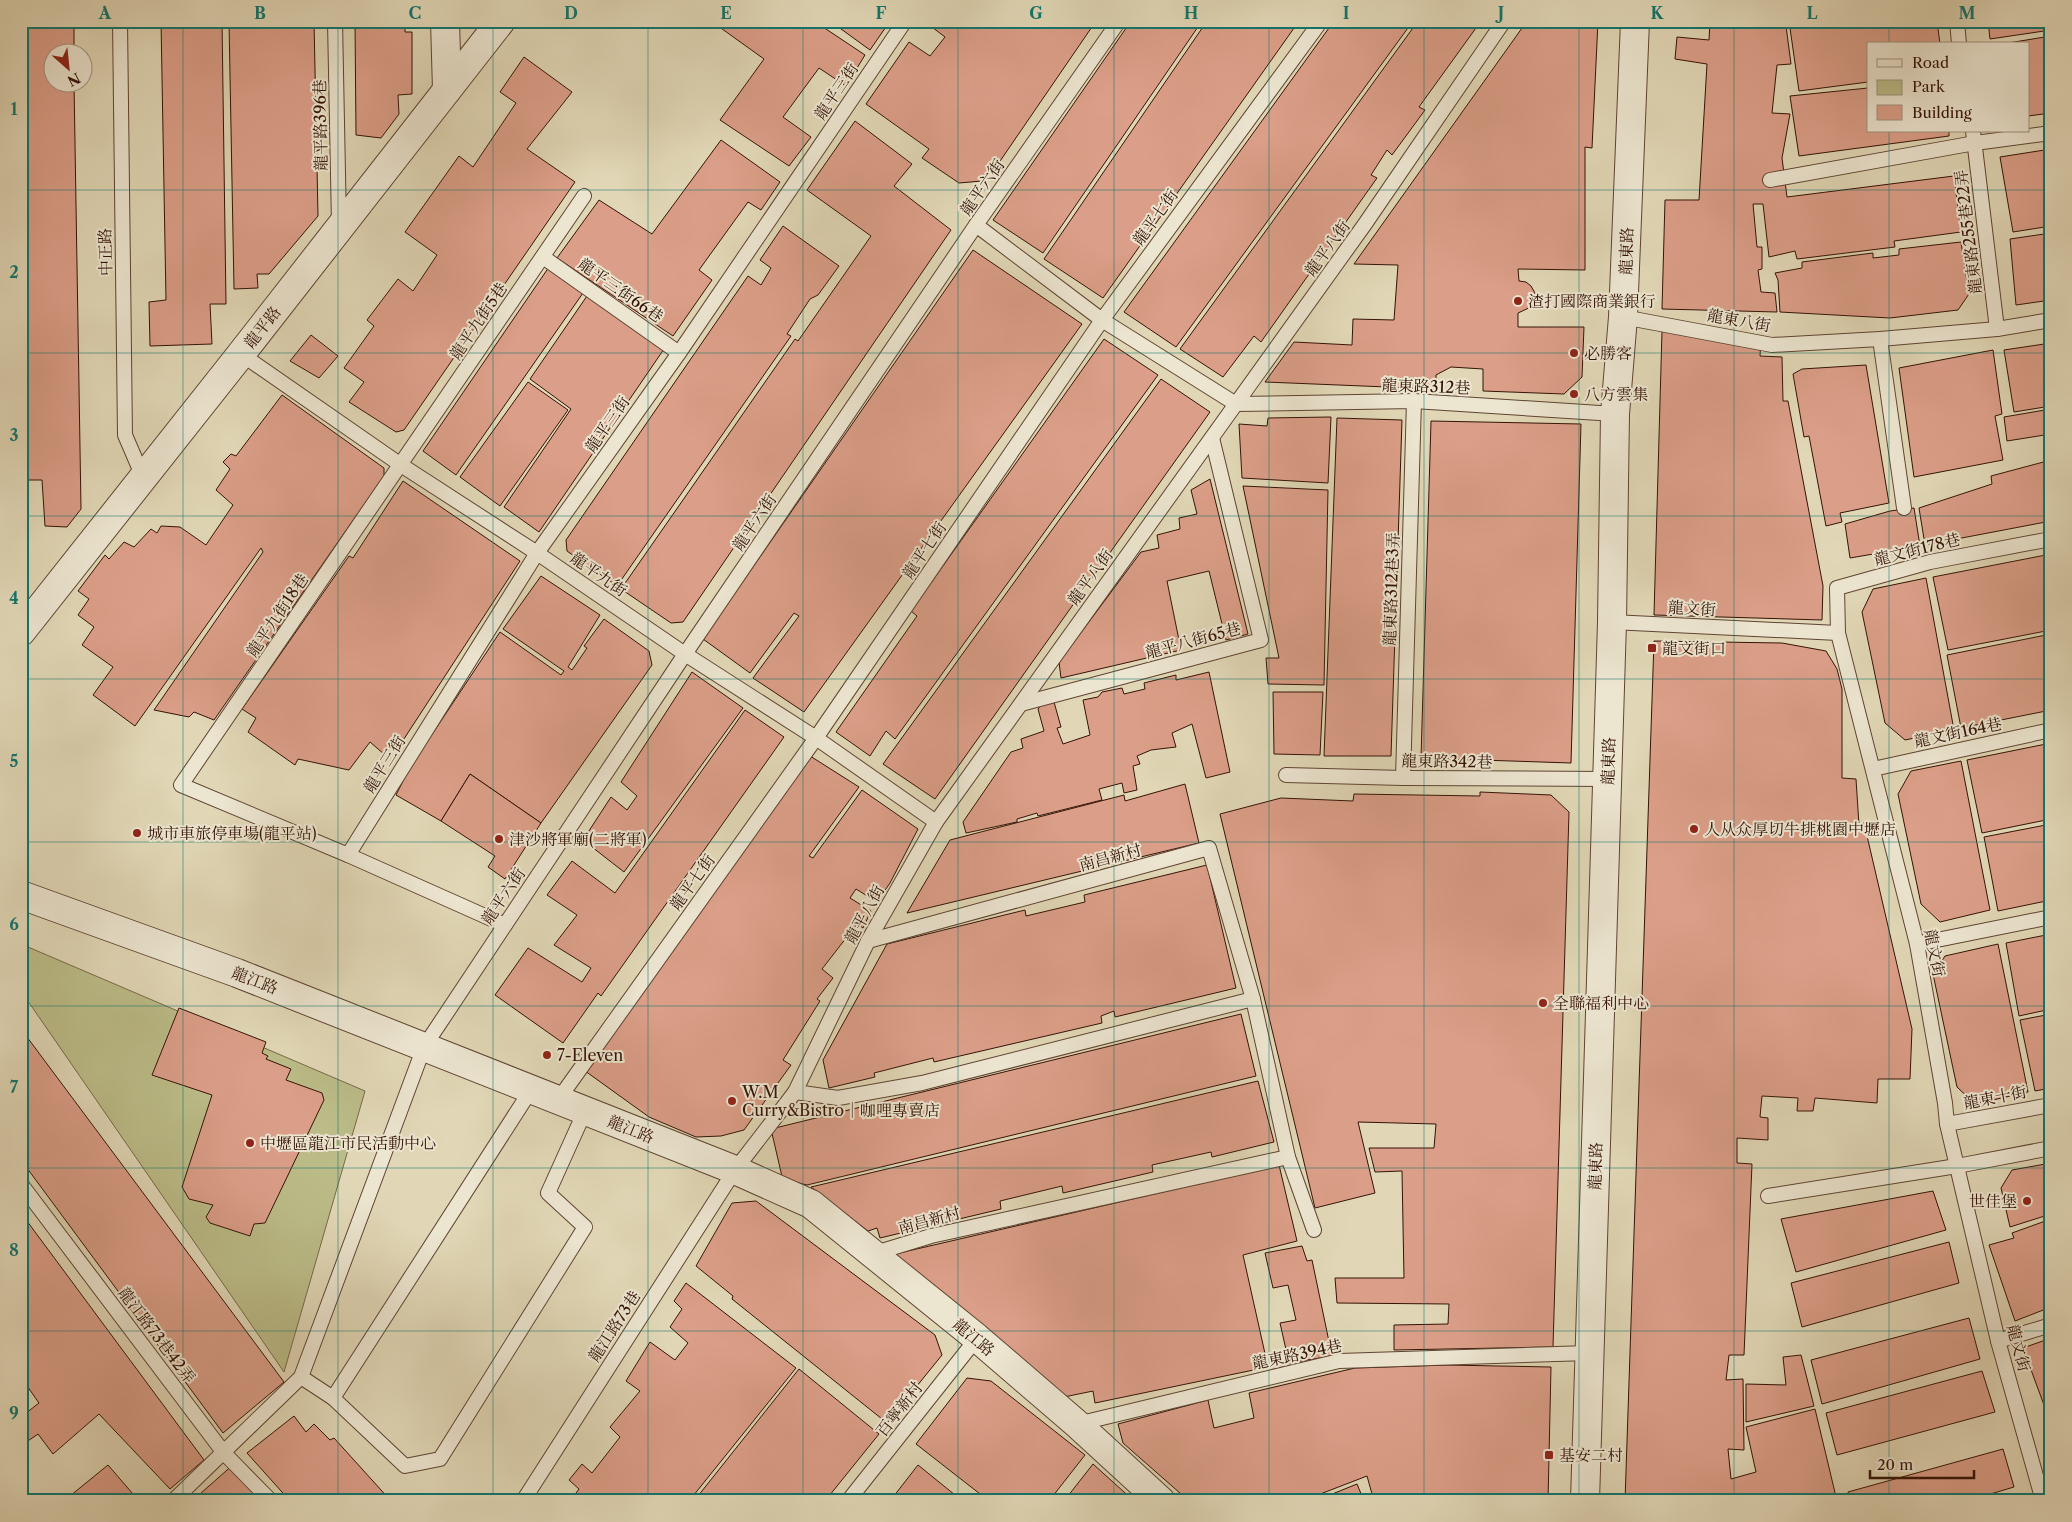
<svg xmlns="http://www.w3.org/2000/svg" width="2072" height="1522" viewBox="0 0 2072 1522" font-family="'Libre Caslon Text','Noto Serif TC',serif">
	<rect width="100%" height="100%" fill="#e1d7b6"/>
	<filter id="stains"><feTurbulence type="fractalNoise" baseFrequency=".004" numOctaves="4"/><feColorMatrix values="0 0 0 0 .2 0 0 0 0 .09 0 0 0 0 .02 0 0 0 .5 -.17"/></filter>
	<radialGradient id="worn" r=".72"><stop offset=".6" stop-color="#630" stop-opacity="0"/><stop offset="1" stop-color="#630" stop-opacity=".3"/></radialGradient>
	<polygon fill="#bbbc88" stroke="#786847" points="21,944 365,1091 284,1372 21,991"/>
	<g fill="#db9e88" stroke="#341306">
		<polygon points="21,21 74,21 74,52 52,52 52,82 74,82 81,509 67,527 45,526 42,480 21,480"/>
		<polygon points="161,21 222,21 226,304 210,304 212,344 150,346 149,302 166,300"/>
		<polygon points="229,21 314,21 318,216 269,274 257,274 258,288 234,289"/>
		<polygon points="355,21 405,21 405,32 412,32 412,94 398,95 399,114 381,138 356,135"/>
		<polygon points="711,21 814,21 865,55 846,86 819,68 783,117 811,137 789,166 720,120 764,59"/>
		<polygon points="830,21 890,21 870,50"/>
		<polygon points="924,21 942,21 951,28 956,21 1096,21 996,167 992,165 982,181 959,183 922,158 929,149 866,104 909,42 930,56 945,37"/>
		<polygon points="1131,21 1202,21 1043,253 993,220"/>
		<polygon points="1207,21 1299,21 1103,298 1044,259"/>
		<polygon points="1334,21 1413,21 1176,347 1124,312"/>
		<polygon points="1418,21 1481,21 1419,107 1425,110 1392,155 1387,150 1371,175 1377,178 1261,342 1254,336 1223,377 1180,349"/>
		<polygon points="1527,21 1598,21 1592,148 1585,147 1585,270 1518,269 1519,281 1526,282 1531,286 1535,293 1536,300 1533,306 1518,313 1518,327 1584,327 1582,377 1564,394 1483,391 1483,369 1451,367 1436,375 1436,389 1265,382 1294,342 1352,345 1353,319 1394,320 1398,265 1354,264"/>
		<polygon points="1710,21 1788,21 1786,26 1791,64 1777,65 1772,113 1790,114 1782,158 1787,197 1954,176 1961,232 1894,241 1895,247 1797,259 1795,251 1769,257 1763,204 1753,204 1757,247 1762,247 1762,269 1758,270 1761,292 1775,293 1777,312 1662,309 1665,200 1699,200 1707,64 1675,59 1677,37 1709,40"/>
		<polygon points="1843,21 1937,21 1940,44 1868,44 1868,82 1799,91 1790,28"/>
		<polygon points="1988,21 2051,21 2051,30 1990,39"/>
		<polygon points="2051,36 2051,113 2028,116 2028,44 2002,44"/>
		<polygon points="524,57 572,92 527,149 575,182 404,430 396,432 349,402 364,382 344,368 374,326 367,320 398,279 413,291 437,255 405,232 459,156 473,167 516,103 500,92"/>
		<polygon points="1868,88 1868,131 1949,131 1949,136 1799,156 1790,96"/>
		<polygon points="855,121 912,164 894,186 951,230 683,622 671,623 621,589 795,339 798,341 871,236 807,190"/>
		<polygon points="721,140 780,182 761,210 748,202 699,270 712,280 673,336 557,258 599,200 652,234"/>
		<polygon points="2051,149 2051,226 2013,232 2000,157"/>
		<polygon points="783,226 839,266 818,295 810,299 787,334 791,336 617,586 567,551 566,540 748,276 761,285 771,268 760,260"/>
		<polygon points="2051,233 2051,300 2016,305 2010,239"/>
		<polygon points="1961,242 1969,294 1958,310 1890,318 1780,312 1778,280 1775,273 1802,268 1802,262 1873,253 1873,258 1899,255 1899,249"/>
		<polygon points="973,250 1082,324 804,712 753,678 799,616 794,613 750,673 703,639"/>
		<polygon points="549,267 583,293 456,475 423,451"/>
		<polygon points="587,296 664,349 539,532 504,507 571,409 530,379"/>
		<polygon points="1662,331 1761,338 1760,356 1782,357 1783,401 1788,401 1823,586 1822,620 1654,615"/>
		<polygon points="311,335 338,356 319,378 290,361"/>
		<polygon points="1104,339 1158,375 895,739 886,731 870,756 836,732 917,616 911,611"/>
		<polygon points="2051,343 2051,406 2014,412 2004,350"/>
		<polygon points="1993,350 2002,414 1995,416 2003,460 1914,477 1899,368"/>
		<polygon points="1866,365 1889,503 1840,513 1842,522 1826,526 1809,436 1804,437 1793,374 1802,369"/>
		<polygon points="1161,379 1210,412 935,799 883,764"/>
		<polygon points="528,382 568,410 500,506 460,477"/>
		<polygon points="282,395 384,468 384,476 214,720 194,712 189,717 154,710 263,552 261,548 135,726 93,695 113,667 82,645 94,627 78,615 89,599 78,591 105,555 109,559 124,542 134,547 151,529 157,533 161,526 180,527 206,545 233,505 216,490 230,469 223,462 231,454 236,456"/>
		<polygon points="2051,409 2051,434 2007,441 2004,417"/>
		<polygon points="1331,417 1328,483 1242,478 1239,424 1267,426 1268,418"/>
		<polygon points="1337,418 1402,420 1391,756 1324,756"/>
		<polygon points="1431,421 1581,424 1571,763 1421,758"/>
		<polygon points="2051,460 2051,521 1925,545 1919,508 1992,484 1991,476"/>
		<polygon points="1210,479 1248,634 1226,640 1209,571 1167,581 1181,650 1061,678 1059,662 1141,552 1159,548 1157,535 1180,529 1179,518 1197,514 1191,490"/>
		<polygon points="403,481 520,561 398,748 392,745 385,755 370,742 349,770 298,759 295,765 248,732 256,718 242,709 349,556 353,558"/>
		<polygon points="1243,486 1328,490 1324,685 1268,684 1266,658 1279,658"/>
		<polygon points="1914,508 1920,546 1850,558 1845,524 1890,511"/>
		<polygon points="2051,554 2051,630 1948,650 1933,577"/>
		<polygon points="541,576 600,615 568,667 572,670 587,648 584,646 604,619 649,651 652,665 541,823 470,774 441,821 396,795 409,769 500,632 561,675 564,671 503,629"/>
		<polygon points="1926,578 1954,730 1905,740 1885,723 1862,612 1873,589"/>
		<polygon points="2051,634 2051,710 1961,728 1947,655"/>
		<polygon points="1654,641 1782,643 1826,651 1837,669 1842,689 1842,778 1856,779 1859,825 1864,823 1912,1029 1910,1079 1878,1079 1877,1103 1815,1098 1813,1111 1797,1111 1798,1098 1762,1096 1760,1117 1768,1118 1768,1140 1737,1138 1737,1163 1752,1164 1744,1355 1729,1355 1726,1380 1743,1379 1744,1450 1728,1449 1731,1479 1756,1472 1746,1427 1815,1409 1837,1501 1625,1501"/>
		<polygon points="692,672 743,708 624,872 583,840 611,797 627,810 637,796 621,782"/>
		<polygon points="1209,672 1230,772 1206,778 1192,724 1172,733 1176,747 1151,750 1137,756 1140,764 1133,766 1137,790 1124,793 1122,783 1099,789 1102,800 1038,816 1037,813 1017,819 1017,822 966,833 963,822 1011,752 1023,748 1021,739 1044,731 1038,709 1042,704 1054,702 1061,727 1057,728 1063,744 1090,735 1083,700 1098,697 1102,692 1122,688 1124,694 1145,689 1144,683 1176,675 1176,680"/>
		<polygon points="1273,692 1323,692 1320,755 1274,754"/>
		<polygon points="745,710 784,737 601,996 598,993 563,1043 495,995 528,948 582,982 591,968 554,945 577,915 547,895 572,861 615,893"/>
		<polygon points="2051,743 2051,819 1982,833 1967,760"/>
		<polygon points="807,754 859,787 809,856 813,858 862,790 918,829 890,883 877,902 856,889 850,898 871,911 863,928 857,924 822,969 833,978 817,999 820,1001 783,1060 791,1065 744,1130 721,1136 696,1137 649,1117 581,1068"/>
		<polygon points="1961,761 1990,910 1940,922 1921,904 1898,794 1911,771"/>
		<polygon points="470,774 541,823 505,879 488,867 495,856 441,821"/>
		<polygon points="1185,784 1199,843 907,913 950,840 1124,795 1125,801"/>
		<polygon points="1480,792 1551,795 1569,812 1553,1347 1394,1350 1394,1325 1448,1324 1449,1304 1337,1303 1335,1278 1404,1278 1402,1171 1375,1172 1369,1148 1434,1148 1436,1124 1358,1122 1375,1193 1315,1208 1220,814 1281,798 1353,801 1354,794 1480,796"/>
		<polygon points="2051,824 2051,900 1998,911 1984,837"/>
		<polygon points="1207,865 1236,988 1115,1017 1114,1011 1101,1016 1102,1023 934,1062 933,1058 874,1073 875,1077 829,1088 823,1060 887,944 1025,910 1026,916 1085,902 1084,895"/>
		<polygon points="2051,934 2051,1009 2019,1016 2006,943"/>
		<polygon points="1998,944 2028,1092 1975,1104 1957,1087 1933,974 1945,956"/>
		<polygon points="179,1008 266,1042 262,1053 268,1056 266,1059 291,1069 286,1080 322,1093 324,1100 265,1223 254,1224 250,1236 210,1223 206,1217 213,1205 189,1199 182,1187 212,1095 152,1075"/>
		<polygon points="1241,1014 1256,1076 807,1185 791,1181 783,1181 771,1129"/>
		<polygon points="2051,1014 2051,1088 2035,1091 2020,1020"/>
		<polygon points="21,1029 284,1382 223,1433 21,1160"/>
		<polygon points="1258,1081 1274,1142 1212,1157 1211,1152 1152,1165 1153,1172 1063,1193 1062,1186 1000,1201 1001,1209 880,1238 877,1228 868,1231 811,1187"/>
		<polygon points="2051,1163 2051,1214 2010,1227 2001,1188 2012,1170"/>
		<polygon points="1279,1165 1297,1241 1243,1255 1268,1367 1095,1403 1093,1391 1064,1397 895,1254"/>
		<polygon points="1933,1191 1946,1230 1796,1272 1781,1219"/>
		<polygon points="756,1201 935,1335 942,1355 887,1423 732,1299 733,1296 696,1266 732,1203"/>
		<polygon points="21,1213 204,1460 170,1489 99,1414 53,1454 38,1434 25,1443 21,1439 21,1417 39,1403 25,1383 21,1386"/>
		<polygon points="2051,1219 2051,1307 2015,1321 1989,1245 2014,1238 2012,1233"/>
		<polygon points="1949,1242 1959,1283 1802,1327 1791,1283"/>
		<polygon points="1302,1246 1307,1261 1312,1260 1332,1356 1289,1363 1280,1323 1296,1320 1288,1285 1273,1288 1265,1253"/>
		<polygon points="686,1283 796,1368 689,1501 570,1501 579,1489 569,1480 582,1464 592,1473 620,1437 610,1427 640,1391 626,1381 650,1342 675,1360 688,1343 670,1327 682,1309 674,1301"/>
		<polygon points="1969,1318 1980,1359 1822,1404 1811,1360"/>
		<polygon points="2051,1338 2051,1415 2048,1416 2023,1348"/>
		<polygon points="1801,1355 1814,1406 1746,1422 1746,1384 1786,1385 1783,1357"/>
		<polygon points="1447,1365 1551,1367 1548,1501 1374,1501 1367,1476 1302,1501 1189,1501 1123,1443 1118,1424 1208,1400 1214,1428 1254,1418 1249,1393 1355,1368"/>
		<polygon points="799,1369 879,1434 825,1501 694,1501"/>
		<polygon points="1982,1371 1995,1412 1837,1455 1826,1413"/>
		<polygon points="967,1378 991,1381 1085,1455 1049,1501 989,1501 916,1444"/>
		<polygon points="294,1416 306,1432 314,1424 330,1440 334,1438 391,1501 290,1501 247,1453"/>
		<polygon points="2003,1449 2014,1487 1967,1501 1850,1501 1848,1492"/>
		<polygon points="235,1463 268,1501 192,1501"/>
		<polygon points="1093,1464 1134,1501 1064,1501"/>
		<polygon points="108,1465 139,1501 74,1501 70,1496"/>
		<polygon points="918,1465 960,1499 959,1501 890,1501"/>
		<polygon points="1357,1484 1364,1501 1315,1501"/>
	</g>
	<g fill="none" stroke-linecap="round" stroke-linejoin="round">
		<defs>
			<g id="service">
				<polyline points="120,21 125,435 143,477"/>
				<polyline points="335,21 339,225"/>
				<polyline points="1957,21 1959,44"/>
				<polyline points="1973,131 1997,329"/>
				<polyline points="1770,180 1975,143 2051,133"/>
				<polyline points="976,225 1102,320 1236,404 1414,401 1615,414"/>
				<polyline points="543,257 679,353"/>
				<polyline points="1623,317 1772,345 1880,339 1997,329 2051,320"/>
				<polyline points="1880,339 1904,508"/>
				<polyline points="241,354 401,465 537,553 685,654 816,738 936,822"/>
				<polyline points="1612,622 1838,633 1917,944 1945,1103 1947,1124 1998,1341 2043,1501"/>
				<polyline points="1838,633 1837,588 1930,562 2051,539"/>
				<polyline points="1021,704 1261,640 1212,438"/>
				<polyline points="1873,769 2051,730"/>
				<polyline points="1286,775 1403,778 1608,779"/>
				<polyline points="1403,778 1414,401"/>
				<polyline points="348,855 537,553 679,353 905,21"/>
				<polyline points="505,925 348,855 181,785 584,196"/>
				<polyline points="868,941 1209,848 1253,999 1288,1157 1314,1230"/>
				<polyline points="1917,944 2051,917"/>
				<polyline points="795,1092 838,1098 922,1083 1253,999"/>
				<polyline points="558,1100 816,738 1102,320 1321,21"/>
				<polyline points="1947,1124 2051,1105"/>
				<polyline points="21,1184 224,1453 271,1501"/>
				<polyline points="1768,1196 1957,1166 2051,1148"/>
				<polyline points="872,1254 931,1236 1288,1157"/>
				<polyline points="1998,1341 2051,1325"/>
				<polyline points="301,1377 333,1398 531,1090"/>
				<polyline points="333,1398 405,1466 440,1459 585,1227 548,1193 585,1111"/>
				<polyline points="1077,1424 1339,1361 1589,1353"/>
				<polyline points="173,1501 301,1377 424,1047 685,654 976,225 1119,21"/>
				<polyline points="523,1501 735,1170 795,1092 868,941 936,822 1365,224 1504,21"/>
				<polyline points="848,1501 977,1338"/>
			</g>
			<g id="minor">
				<polyline points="445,21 447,90"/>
				<polyline points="21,632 241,354 501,21"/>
				<polyline points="21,895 237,973 735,1170 811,1204 977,1338 1077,1424 1161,1501"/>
			</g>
			<polyline id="tertiary" points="1585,1501 1612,622 1615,414 1623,317 1635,21"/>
		</defs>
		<use href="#service" stroke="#5f4432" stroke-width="16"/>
		<use href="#minor" stroke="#5f4432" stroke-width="30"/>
		<use href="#tertiary" stroke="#5f4432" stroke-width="30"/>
		<use href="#service" stroke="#ece5d0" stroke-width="14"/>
		<use href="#minor" stroke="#ece5d0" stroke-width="28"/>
		<use href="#tertiary" stroke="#ece5d0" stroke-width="28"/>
	</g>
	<path fill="none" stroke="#0f766e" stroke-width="1" stroke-opacity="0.55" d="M183,21V1501M338,21V1501M493,21V1501M648,21V1501M803,21V1501M958,21V1501M1114,21V1501M1269,21V1501M1424,21V1501M1579,21V1501M1734,21V1501M1889,21V44M1889,131V1501M21,190H2051M21,353H2051M21,516H2051M21,679H2051M21,842H2051M21,1006H2051M21,1168H2051M21,1331H2051"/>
	<g fill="#8f2418" stroke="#ece5d0" stroke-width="2">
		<circle cx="1518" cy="301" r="5"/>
		<circle cx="1574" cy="353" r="5"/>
		<circle cx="1574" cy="394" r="5"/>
		<rect x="1647" y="643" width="10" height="10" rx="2.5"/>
		<circle cx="1694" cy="829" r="5"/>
		<circle cx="137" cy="833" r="5"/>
		<circle cx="499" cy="839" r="5"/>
		<circle cx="1543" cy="1003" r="5"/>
		<circle cx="547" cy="1055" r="5"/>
		<circle cx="732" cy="1101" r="5"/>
		<circle cx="250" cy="1143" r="5"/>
		<circle cx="2027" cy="1201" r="5"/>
		<rect x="1544" y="1450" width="10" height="10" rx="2.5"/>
	</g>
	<g text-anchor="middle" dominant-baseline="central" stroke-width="4" stroke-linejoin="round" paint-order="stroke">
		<g font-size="16" fill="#341306" stroke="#ece5d0">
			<text transform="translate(836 91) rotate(-56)">龍平三街</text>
			<text transform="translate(320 125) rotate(-91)">龍平路396巷</text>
			<text transform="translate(982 187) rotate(-55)">龍平六街</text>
			<text transform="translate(1155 217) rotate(-54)">龍平七街</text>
			<text transform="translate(1968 232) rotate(-97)">龍東路255巷22弄</text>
			<text transform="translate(1327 248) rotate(-54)">龍平八街</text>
			<text transform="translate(1626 251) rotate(-88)">龍東路</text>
			<text transform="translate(105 252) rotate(-91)">中正路</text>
			<text transform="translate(621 290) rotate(35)">龍平三街66巷</text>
			<text transform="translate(1739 320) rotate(10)">龍東八街</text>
			<text transform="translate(478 321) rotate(-56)">龍平九街5巷</text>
			<text transform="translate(262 327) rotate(-52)">龍平路</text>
			<text transform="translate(1426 386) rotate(2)">龍東路312巷</text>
			<text transform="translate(607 424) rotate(-55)">龍平三街</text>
			<text transform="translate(754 522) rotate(-56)">龍平六街</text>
			<text transform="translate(1917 549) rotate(-14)">龍文街178巷</text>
			<text transform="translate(924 550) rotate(-56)">龍平七街</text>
			<text transform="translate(599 574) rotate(35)">龍平九街</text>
			<text transform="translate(1090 577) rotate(-54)">龍平八街</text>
			<text transform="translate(1391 589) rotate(-88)">龍東路312巷3弄</text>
			<text transform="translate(1692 608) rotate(3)">龍文街</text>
			<text transform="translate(277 615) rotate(-56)">龍平九街18巷</text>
			<text transform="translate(1193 640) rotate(-15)">龍平八街65巷</text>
			<text transform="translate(1958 732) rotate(-12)">龍文街164巷</text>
			<text transform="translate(1447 761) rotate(1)">龍東路342巷</text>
			<text transform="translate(1608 761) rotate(-88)">龍東路</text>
			<text transform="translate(384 764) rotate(-58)">龍平三街</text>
			<text transform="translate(1110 857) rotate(-15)">南昌新村</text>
			<text transform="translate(692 882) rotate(-54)">龍平七街</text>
			<text transform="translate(503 896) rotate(-56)">龍平六街</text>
			<text transform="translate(864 914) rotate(-61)">龍平八街</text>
			<text transform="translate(1935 953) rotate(79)">龍文街</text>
			<text transform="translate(255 980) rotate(21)">龍江路</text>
			<text transform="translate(1995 1097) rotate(-11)">龍東十街</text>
			<text transform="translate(631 1129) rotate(22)">龍江路</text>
			<text transform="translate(1595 1166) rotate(-88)">龍東路</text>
			<text transform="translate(929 1220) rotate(-15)">南昌新村</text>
			<text transform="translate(614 1326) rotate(-57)">龍江路73巷</text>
			<text transform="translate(157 1335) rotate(53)">龍江路73巷42弄</text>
			<text transform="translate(974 1337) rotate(40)">龍江路</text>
			<text transform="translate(2019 1348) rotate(75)">龍文街</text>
			<text transform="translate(1297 1354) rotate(-12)">龍東路394巷</text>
			<text transform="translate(899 1409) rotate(-52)">百寧新村</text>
		</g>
		<g font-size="16" fill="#341306" stroke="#ece5d0" text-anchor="start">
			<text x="1528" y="301">渣打國際商業銀行</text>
			<text x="1584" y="353">必勝客</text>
			<text x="1584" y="394">八方雲集</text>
			<text x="1662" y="648">龍文街口</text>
			<text x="1704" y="829">人从众厚切牛排桃園中壢店</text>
			<text x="147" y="833">城市車旅停車場(龍平站)</text>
			<text x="509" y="839">津沙將軍廟(二將軍)</text>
			<text x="1553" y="1003">全聯福利中心</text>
			<text x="557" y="1055">7-Eleven</text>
			<text x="742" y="1092">W.M<tspan x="742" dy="18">Curry&amp;Bistro｜咖哩專賣店</tspan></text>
			<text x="260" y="1143">中壢區龍江市民活動中心</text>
			<text x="2017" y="1201" text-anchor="end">世佳堡</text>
			<text x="1559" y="1455">基安二村</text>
		</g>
	</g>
	<rect width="2072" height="1522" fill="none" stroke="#e1d7b6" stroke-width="55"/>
	<rect x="1867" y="42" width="162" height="90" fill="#ece5d0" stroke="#a2917f"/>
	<rect x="1877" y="59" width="25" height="8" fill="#ece5d0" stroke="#a2917f"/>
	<text x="1912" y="68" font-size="15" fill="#341306">Road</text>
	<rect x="1877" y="80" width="25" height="15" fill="#bbbc88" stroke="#a2917f"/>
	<text x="1912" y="92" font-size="15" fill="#341306">Park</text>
	<rect x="1877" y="105" width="25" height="15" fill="#db9e88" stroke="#a2917f"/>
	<text x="1912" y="118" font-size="15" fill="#341306">Building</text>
	<g transform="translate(68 68) rotate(153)"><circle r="24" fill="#ece5d0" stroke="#a2917f"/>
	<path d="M0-4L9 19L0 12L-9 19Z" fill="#8f2418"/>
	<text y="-8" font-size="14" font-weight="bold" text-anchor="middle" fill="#341306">N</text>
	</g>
	<path d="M1870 1470v8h104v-8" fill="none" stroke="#341306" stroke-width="2.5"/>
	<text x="1877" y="1470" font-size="15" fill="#341306" stroke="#ece5d0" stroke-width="4" paint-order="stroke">20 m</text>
	<rect x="28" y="28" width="2016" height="1466" fill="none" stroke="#0f766e" stroke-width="2"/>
	<g font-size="16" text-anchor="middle" font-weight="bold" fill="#0f766e">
		<text x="105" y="19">A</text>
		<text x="260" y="19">B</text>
		<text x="415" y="19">C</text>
		<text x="571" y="19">D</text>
		<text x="726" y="19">E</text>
		<text x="881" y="19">F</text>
		<text x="1036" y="19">G</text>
		<text x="1191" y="19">H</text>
		<text x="1346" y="19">I</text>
		<text x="1501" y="19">J</text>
		<text x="1657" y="19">K</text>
		<text x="1812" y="19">L</text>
		<text x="1967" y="19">M</text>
		<text x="14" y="115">1</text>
		<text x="14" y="278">2</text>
		<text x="14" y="441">3</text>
		<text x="14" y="604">4</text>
		<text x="14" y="767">5</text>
		<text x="14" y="930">6</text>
		<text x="14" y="1093">7</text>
		<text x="14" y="1256">8</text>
		<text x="14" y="1419">9</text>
	</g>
	<rect width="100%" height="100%" filter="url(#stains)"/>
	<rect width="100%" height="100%" fill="url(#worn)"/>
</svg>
